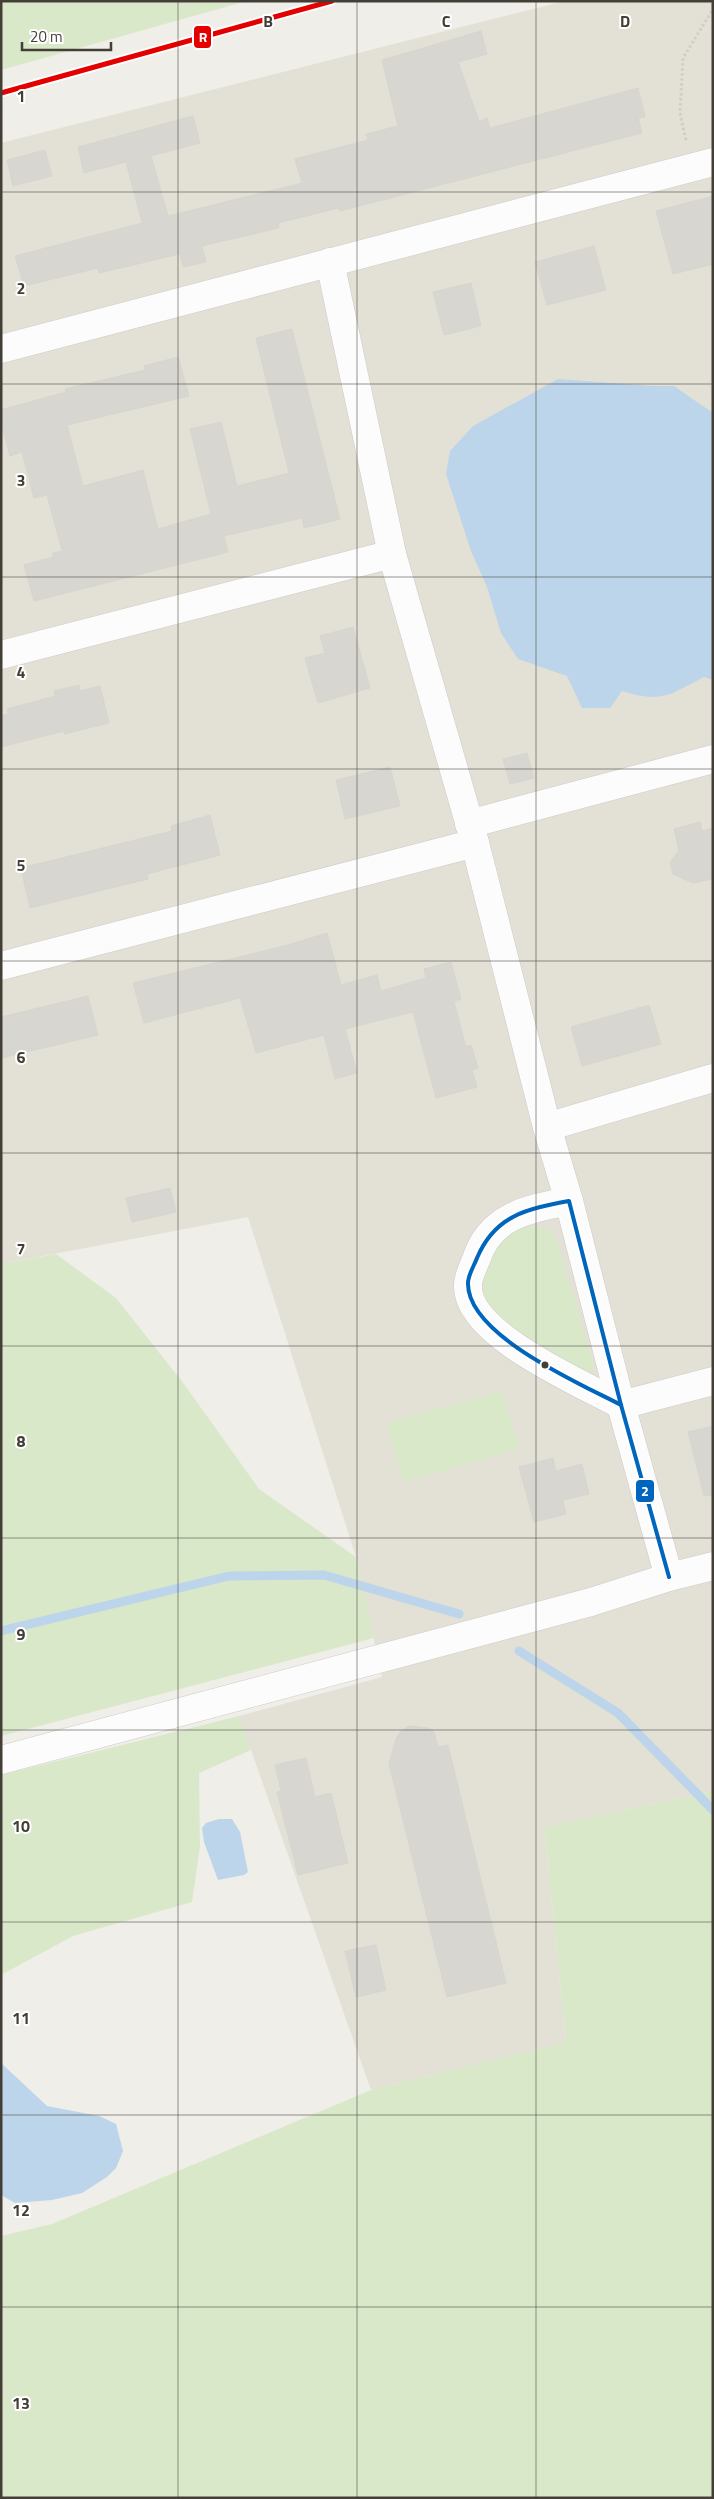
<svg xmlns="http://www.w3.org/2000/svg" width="714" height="2499" viewBox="0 0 714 2499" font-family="'Titillium Web',sans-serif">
	<rect width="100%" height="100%" fill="#efeee9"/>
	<polygon fill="#e3e0d6" points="565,1 713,1 713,1791 544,1827 566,2042 371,2090 239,1716 382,1677 356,1557 248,1217 1,1264 1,143"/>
	<g fill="#dae8ca">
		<polygon points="1,1 247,1 1,70"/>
		<polygon points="534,1226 554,1232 595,1368 586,1373 496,1316 486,1301 481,1277 489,1257 505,1234 517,1227"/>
		<polygon points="56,1254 116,1298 184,1384 259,1489 356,1557 374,1638 1,1736 1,1264"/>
		<polygon points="502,1391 519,1449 404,1482 387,1423"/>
		<polygon points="239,1716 251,1750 199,1773 200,1847 192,1902 73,1936 1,1975 1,1775"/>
		<polygon points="713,1791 713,2498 1,2498 1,2236 52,2224 371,2090 566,2042 544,1827"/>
	</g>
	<g fill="#bcd5ea">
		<path d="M558,379L652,386H674L713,413V680L704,677C667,696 662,703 622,691L610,708H582L567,676L518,659L501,633L487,587L471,551L446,474L450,451L473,426Z"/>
		<polygon points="219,1819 232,1819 240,1832 248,1872 244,1875 218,1880 204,1842 202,1828 206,1823"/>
		<polygon points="1,2063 47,2106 99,2116 116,2124 123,2151 116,2168 107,2177 82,2193 52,2200 15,2203 1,2195"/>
	</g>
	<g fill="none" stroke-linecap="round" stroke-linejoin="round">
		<g stroke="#bcd5ea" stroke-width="9">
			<polyline points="1,1631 229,1576 324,1575 459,1614"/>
			<polyline points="519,1651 618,1713 713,1810"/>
		</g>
	</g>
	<g fill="#d8d6d1" stroke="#d7d5cf">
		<polygon points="481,31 487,54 458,62 479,121 487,118 490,128 638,88 645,117 638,118 642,133 340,211 339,208 278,223 279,228 202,246 206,262 183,267 180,254 99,273 98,268 24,286 15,256 142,223 126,162 84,173 78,147 193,116 200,143 151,156 168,216 302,183 295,159 368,140 366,134 398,126 382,60"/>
		<polygon points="45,150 52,176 13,186 7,160"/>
		<polygon points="713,196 713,264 673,274 656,211"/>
		<polygon points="594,246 606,290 547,305 535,262"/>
		<polygon points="471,283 481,326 444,335 433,292"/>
		<polygon points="292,329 340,519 304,528 302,518 224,536 228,552 34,601 24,565 53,557 53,553 62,551 47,495 34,498 22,452 10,456 1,422 1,410 66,392 65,389 145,370 144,366 178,357 189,396 67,425 83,486 143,470 158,529 211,514 190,429 221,422 237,486 289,473 256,338"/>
		<polygon points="353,627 370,688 318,703 305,658 325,653 320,636"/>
		<polygon points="79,685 80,691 100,686 109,723 64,734 64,731 1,747 1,716 8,714 7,709 55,696 54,691"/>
		<polygon points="527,753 534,778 510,784 503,759"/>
		<polygon points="390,767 400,806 345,819 336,780"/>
		<polygon points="210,815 220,855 147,874 148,879 30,908 21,868 172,831 171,826"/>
		<polygon points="700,822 702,831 713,828 713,879 693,883 673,874 670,863 679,850 674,829"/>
		<polygon points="327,933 341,985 377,975 381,991 426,978 424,969 451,962 461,999 454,1001 466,1047 471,1045 478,1068 472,1070 477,1087 436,1098 413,1012 345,1029 357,1073 335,1079 324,1035 256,1053 240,998 144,1023 133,983 288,945"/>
		<polygon points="88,996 98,1035 1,1058 1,1017"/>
		<polygon points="649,1005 661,1044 582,1066 571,1027"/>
		<polygon points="170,1188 176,1212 132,1222 126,1198"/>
		<polygon points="713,1426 713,1495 704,1496 688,1432"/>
		<polygon points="553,1458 556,1471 582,1464 589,1494 563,1500 566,1514 534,1522 519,1467"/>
		<polygon points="409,1726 429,1728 434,1732 438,1747 448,1745 506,1983 447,1997 389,1764 396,1739 400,1732"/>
		<polygon points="306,1758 315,1797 331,1793 348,1863 298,1875 277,1792 281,1791 275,1765"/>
		<polygon points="376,1945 386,1990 356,1997 345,1951"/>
	</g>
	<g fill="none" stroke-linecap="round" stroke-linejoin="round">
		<defs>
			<g id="minor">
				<polyline points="330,262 392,554 475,843 547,1127 569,1201 621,1405 669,1577"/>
				<polyline points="1,349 713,162"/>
				<polyline points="1,655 392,554"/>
				<polyline points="469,824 713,759"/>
				<polyline points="1,966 475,843"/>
				<polyline points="547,1127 713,1078"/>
				<path d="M569,1201C529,1209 490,1215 476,1260C473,1267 468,1277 468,1285C465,1334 583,1384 621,1405L713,1381"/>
				<polyline points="1,1760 591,1602 669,1577 713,1566"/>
			</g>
		</defs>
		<use href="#minor" stroke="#cdcbc6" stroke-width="29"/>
		<polyline stroke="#d0cecb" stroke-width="3" stroke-dasharray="2.5 2.5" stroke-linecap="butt" points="686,140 680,113 683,58 713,9"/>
		<use href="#minor" stroke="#fdfcfc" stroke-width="28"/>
		<defs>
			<g id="bus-1">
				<path d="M569,1201L621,1405C581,1384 467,1335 468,1283C468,1275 474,1266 477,1258C495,1215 527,1209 569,1201Z"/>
				<polyline points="621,1405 669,1577"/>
			</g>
		</defs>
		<use href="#bus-1" stroke="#fff" stroke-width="8"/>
		<use href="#bus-1" stroke="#0065bd" stroke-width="4"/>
		<defs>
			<polyline id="rail-1" points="1,93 332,1"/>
		</defs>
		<use href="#rail-1" stroke="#fff" stroke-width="9"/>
		<use href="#rail-1" stroke="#e50000" stroke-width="5"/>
	</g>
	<path fill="none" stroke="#443f36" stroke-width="1" stroke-opacity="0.55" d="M178,1V2498M357,1V2498M536,1V2498M1,192H713M1,384H713M1,577H713M1,769H713M1,961H713M1,1153H713M1,1346H713M1,1538H713M1,1730H713M1,1922H713M1,2115H713M1,2307H713"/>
	<circle fill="#443f36" stroke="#fff" stroke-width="2" cx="545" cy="1365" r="4.5"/>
	<g font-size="16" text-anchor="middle" font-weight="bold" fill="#443f36" stroke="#fff" stroke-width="4" stroke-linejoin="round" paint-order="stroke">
		<text x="268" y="27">B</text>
		<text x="446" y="27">C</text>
		<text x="625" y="27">D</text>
		<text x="21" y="102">1</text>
		<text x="21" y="294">2</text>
		<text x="21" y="486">3</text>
		<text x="21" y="678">4</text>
		<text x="21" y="871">5</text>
		<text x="21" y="1063">6</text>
		<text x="21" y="1255">7</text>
		<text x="21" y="1447">8</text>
		<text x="21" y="1640">9</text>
		<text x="21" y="1832">10</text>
		<text x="21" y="2024">11</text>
		<text x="21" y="2216">12</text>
		<text x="21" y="2409">13</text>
	</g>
	<g stroke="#fff" stroke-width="2">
		<rect x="193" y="25" width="19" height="24" rx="5" fill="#e50000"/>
		<rect x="635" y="1479" width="20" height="24" rx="5" fill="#0065bd"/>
	</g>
	<g font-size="14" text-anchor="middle" font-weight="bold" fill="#fff">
		<text x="203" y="42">R</text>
		<text x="645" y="1496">2</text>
	</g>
	<rect width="714" height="2499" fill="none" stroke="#443f36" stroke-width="5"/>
	<path d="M22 42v8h89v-8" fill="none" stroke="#443f36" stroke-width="2.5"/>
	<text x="30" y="42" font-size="15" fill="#443f36" stroke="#ffffff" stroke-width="4" paint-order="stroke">20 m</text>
</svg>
